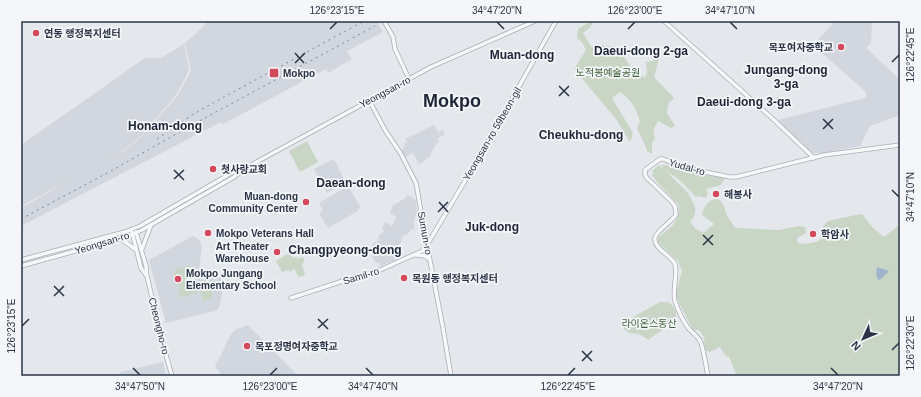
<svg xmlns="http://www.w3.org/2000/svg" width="921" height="397" viewBox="0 0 921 397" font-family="Arial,'Noto Sans KR',sans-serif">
	<rect width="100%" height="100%" fill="#e4e7ec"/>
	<g fill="#d2d6de">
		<polygon points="208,21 377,21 383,32 347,51 352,59 328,73 326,69 223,124 221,122 21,226 21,208 70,180 21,206 21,145 145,58 161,58 184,44 189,70 177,94 141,136 124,150 111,158 124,151 142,136 178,95 191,71 185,43 203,27"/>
		<polygon points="835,21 873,21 872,23 871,43 866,48 900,80 900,115 870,126 860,146 823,153 813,153 780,124 778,120 861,99 865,98 866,97 866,92 813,45"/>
		<polygon points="434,125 438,132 443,130 445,134 437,139 439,142 436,144 431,153 430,157 425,159 426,160 419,164 413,153 405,157 401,150 405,146 404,144 407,142 405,139"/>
		<polygon points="331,160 335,161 344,179 343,184 327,193 314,169"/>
		<polygon points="346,187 349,188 360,206 358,211 328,228 319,213 323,210 319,203"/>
		<polygon points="407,195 415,199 418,214 416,215 414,220 414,230 412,229 406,235 405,234 401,238 402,240 394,255 396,260 381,266 379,265 380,263 376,263 374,261 372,255 375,251 372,244 378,241 379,235 384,232 382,228 385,222 392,226 396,218 395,216 390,213 393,205 406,198"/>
		<polygon points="193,236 198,239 202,245 198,279 206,280 212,276 218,276 221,278 222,294 220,304 218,310 166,323 149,260"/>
		<polygon points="248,325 298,376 222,376 215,366 221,355 230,336 235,330"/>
		<polygon points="163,362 166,376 119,376 120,372"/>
	</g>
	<g fill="#c9d6c5">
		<path d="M592,21H593C591,28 588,29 583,33L592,48L603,45L605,46C620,44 624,58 632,68C635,72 641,75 645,78L647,71L646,62L653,61L660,55L654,77L674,98L668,104L667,113L675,126L671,128L658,121L653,130L655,139L652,142V154L647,151L646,147L637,128L640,121C635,106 632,101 620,92L612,98L633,133L630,142L616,119L574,69L586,50L582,42L577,38L578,29Z"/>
		<polygon points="307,141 318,162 300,172 289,151"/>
		<path d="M659,165L664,169L661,165H666L689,172L725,178L721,185L706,189L708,194L706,198L698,196L696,197C688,188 678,177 667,172L689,194L686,198L689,195C695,206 699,212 690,222L696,229L703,233L714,224L702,215C704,206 708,199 718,199C727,207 723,208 728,217C730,221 733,224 735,228L779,230L799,226L805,227L806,233L797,238L798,243L806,244L819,241L823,234V226L828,221L856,215L862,214L872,227L884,237L898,226H900V376H737L729,357H727L723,352L720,347L710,352L705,350L704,337L699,330H693L677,299L676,294L677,289L682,271L678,261L658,242V238L674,224L678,216L679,205L658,183L652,175L654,173L652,171Z"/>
		<polygon points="289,253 293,258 296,257 298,259 302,257 304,259 304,262 302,264 305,275 299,277 294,269 290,272 288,270 282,272 276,261"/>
		<polygon points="190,265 198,293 181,298 174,273 175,270"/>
		<path d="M212,280V298L203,301L199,283C202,280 208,282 212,280Z"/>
		<polygon points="660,302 668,302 672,305 676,312 676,318 673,323 652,337 649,340 639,334 629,333 624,329 623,325 633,317"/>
	</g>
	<path fill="#9fb4cc" d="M877,267L889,271L881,279L878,280C876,276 876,272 877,267Z"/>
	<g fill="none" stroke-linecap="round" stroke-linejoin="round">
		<defs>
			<g id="minor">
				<polyline points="384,21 393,37 395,49 409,79"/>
				<polyline points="664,21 773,119 814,158"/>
				<polyline points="369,100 385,130 401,154 416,183 427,245 443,328 451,376"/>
				<polyline points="132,232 141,268 146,275"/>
				<polyline points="136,232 146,266 147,276 162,341 172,376"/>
				<polyline points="120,238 136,250"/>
				<polyline points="142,249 151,225"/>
				<path d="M415,255C420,255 425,255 429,259"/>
				<polyline points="21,260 106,237 125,232 140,226 223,178 231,173 240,171 431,67 535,21"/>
				<polyline points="21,266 126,237 142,230 234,177 240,172"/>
				<polyline points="291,298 355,277 378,271 422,251 427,245 478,159 556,21"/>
				<path d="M708,376C706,367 704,351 701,343C699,337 693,333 689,329C683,321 678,310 675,301C672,291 678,274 675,264C672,256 653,248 655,238C656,231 671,222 676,215L675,206L670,200L647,178L645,175V170L660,159H663L680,166L700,171L730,177H736L824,155L900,145"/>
			</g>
		</defs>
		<use href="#minor" stroke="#a9aeb7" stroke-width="5"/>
		<use href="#minor" stroke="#f7f8fa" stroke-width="3.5"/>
		<g stroke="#7d8696" stroke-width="1" stroke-dasharray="2 4" stroke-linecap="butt">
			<polyline points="157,139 192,115 213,103 364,21"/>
			<polyline points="21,219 111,171 192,125 375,26"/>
		</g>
	</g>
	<path fill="none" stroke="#2b3445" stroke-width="1.5" d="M497,22L504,29M730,22L737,29M330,29L337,22M628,29L635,22M295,53L304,63M892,62L899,55M295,63L305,53M559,86L569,96M559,96L569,86M823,119L833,129M823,129L833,119M174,170L184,180M174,179L184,170M892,190L899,197M439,202L448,212M438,212L448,202M703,235L713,245M703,245L713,235M54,286L64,296M54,296L64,286M318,319L328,329M22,326L29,319M318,328L328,319M892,350L899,343M582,351L592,361M582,361L592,351M133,368L140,375M366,368L373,375M831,368L838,375M270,375L277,368M568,375L575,368"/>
	<g fill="#d1495b" stroke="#f4f6f9" stroke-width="1.5">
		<circle cx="36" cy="33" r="4"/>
		<circle cx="841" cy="47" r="4"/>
		<rect x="269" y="68" width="10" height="10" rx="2"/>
		<circle cx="213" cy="169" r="4"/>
		<circle cx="716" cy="194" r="4"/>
		<circle cx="306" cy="202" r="4"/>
		<circle cx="208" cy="233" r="4"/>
		<circle cx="813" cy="234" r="4"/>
		<circle cx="277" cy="252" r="4"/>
		<circle cx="404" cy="278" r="4"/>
		<circle cx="178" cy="279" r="4"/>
		<circle cx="247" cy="346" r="4"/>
	</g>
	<g text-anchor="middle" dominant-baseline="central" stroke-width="3.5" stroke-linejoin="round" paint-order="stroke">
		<g font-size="10" font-weight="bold" fill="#2b3445" stroke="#f4f6f9" text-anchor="start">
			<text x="44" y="33">연동 행정복지센터</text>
			<text x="833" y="47" text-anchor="end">목포여자중학교</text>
			<text x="283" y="73">Mokpo</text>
			<text x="221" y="169">첫사랑교회</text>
			<text x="724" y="194">해봉사</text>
			<text x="298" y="196" text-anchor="end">Muan-dong<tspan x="298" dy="12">Community Center</tspan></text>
			<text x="216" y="233">Mokpo Veterans Hall</text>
			<text x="821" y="234">학암사</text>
			<text x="269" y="246" text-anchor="end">Art Theater<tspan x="269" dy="12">Warehouse</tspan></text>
			<text x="186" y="273">Mokpo Jungang<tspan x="186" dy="12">Elementary School</tspan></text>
			<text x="412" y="278">목원동 행정복지센터</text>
			<text x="255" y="346">목포정명여자중학교</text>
		</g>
		<g font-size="10" fill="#3f6138" stroke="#f4f6f9">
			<text x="608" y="72">노적봉예술공원</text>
			<text x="649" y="323">라이온스동산</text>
		</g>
		<g font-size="10" fill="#2b3445" stroke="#f4f6f9">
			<text transform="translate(385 92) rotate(-28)">Yeongsan-ro</text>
			<text transform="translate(492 134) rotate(-60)">Yeongsan-ro 59beon-gil</text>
			<text transform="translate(687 167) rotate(16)">Yudal-ro</text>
			<text transform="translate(425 233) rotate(80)">Sumun-ro</text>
			<text transform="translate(102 243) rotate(-17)">Yeongsan-ro</text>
			<text transform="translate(361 276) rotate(-17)">Samil-ro</text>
			<text transform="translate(159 326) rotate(76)">Cheongho-ro</text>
		</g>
		<g font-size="12" font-weight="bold" fill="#1d2536" stroke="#f4f6f9">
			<text x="641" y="51">Daeui-dong 2-ga</text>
			<text x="522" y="55">Muan-dong</text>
			<text x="786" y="70">Jungang-dong<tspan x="786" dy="14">3-ga</tspan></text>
			<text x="744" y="102">Daeui-dong 3-ga</text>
			<text x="165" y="126">Honam-dong</text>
			<text x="581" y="135">Cheukhu-dong</text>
			<text x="351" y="183">Daean-dong</text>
			<text x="492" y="227">Juk-dong</text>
			<text x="345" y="250">Changpyeong-dong</text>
		</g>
		<g font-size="18" font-weight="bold" fill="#1d2536" stroke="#f4f6f9">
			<text x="452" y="101">Mokpo</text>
		</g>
	</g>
	<rect width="921" height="397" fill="none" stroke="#f4f6f9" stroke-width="44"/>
	<g transform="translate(863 339) rotate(226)" stroke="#f4f6f9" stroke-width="3" paint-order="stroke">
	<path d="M0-3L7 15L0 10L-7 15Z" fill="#2b3445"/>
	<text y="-6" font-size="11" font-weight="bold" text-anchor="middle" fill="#2b3445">N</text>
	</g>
	<rect x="22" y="22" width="877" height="353" fill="none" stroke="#2b3445" stroke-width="1.5"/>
	<g font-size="10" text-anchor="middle" fill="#2b3445">
		<text x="337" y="14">126°23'15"E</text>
		<text x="497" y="14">34°47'20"N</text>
		<text x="635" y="14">126°23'00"E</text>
		<text x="730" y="14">34°47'10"N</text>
		<text transform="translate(910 55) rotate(-90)" y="4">126°22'45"E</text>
		<text transform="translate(910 197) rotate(-90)" y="4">34°47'10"N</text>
		<text transform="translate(11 326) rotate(-90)" y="4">126°23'15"E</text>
		<text transform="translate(910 343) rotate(-90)" y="4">126°22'30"E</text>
		<text x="140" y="390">34°47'50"N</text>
		<text x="270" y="390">126°23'00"E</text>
		<text x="373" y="390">34°47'40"N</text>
		<text x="568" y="390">126°22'45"E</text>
		<text x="838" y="390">34°47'20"N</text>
	</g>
</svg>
